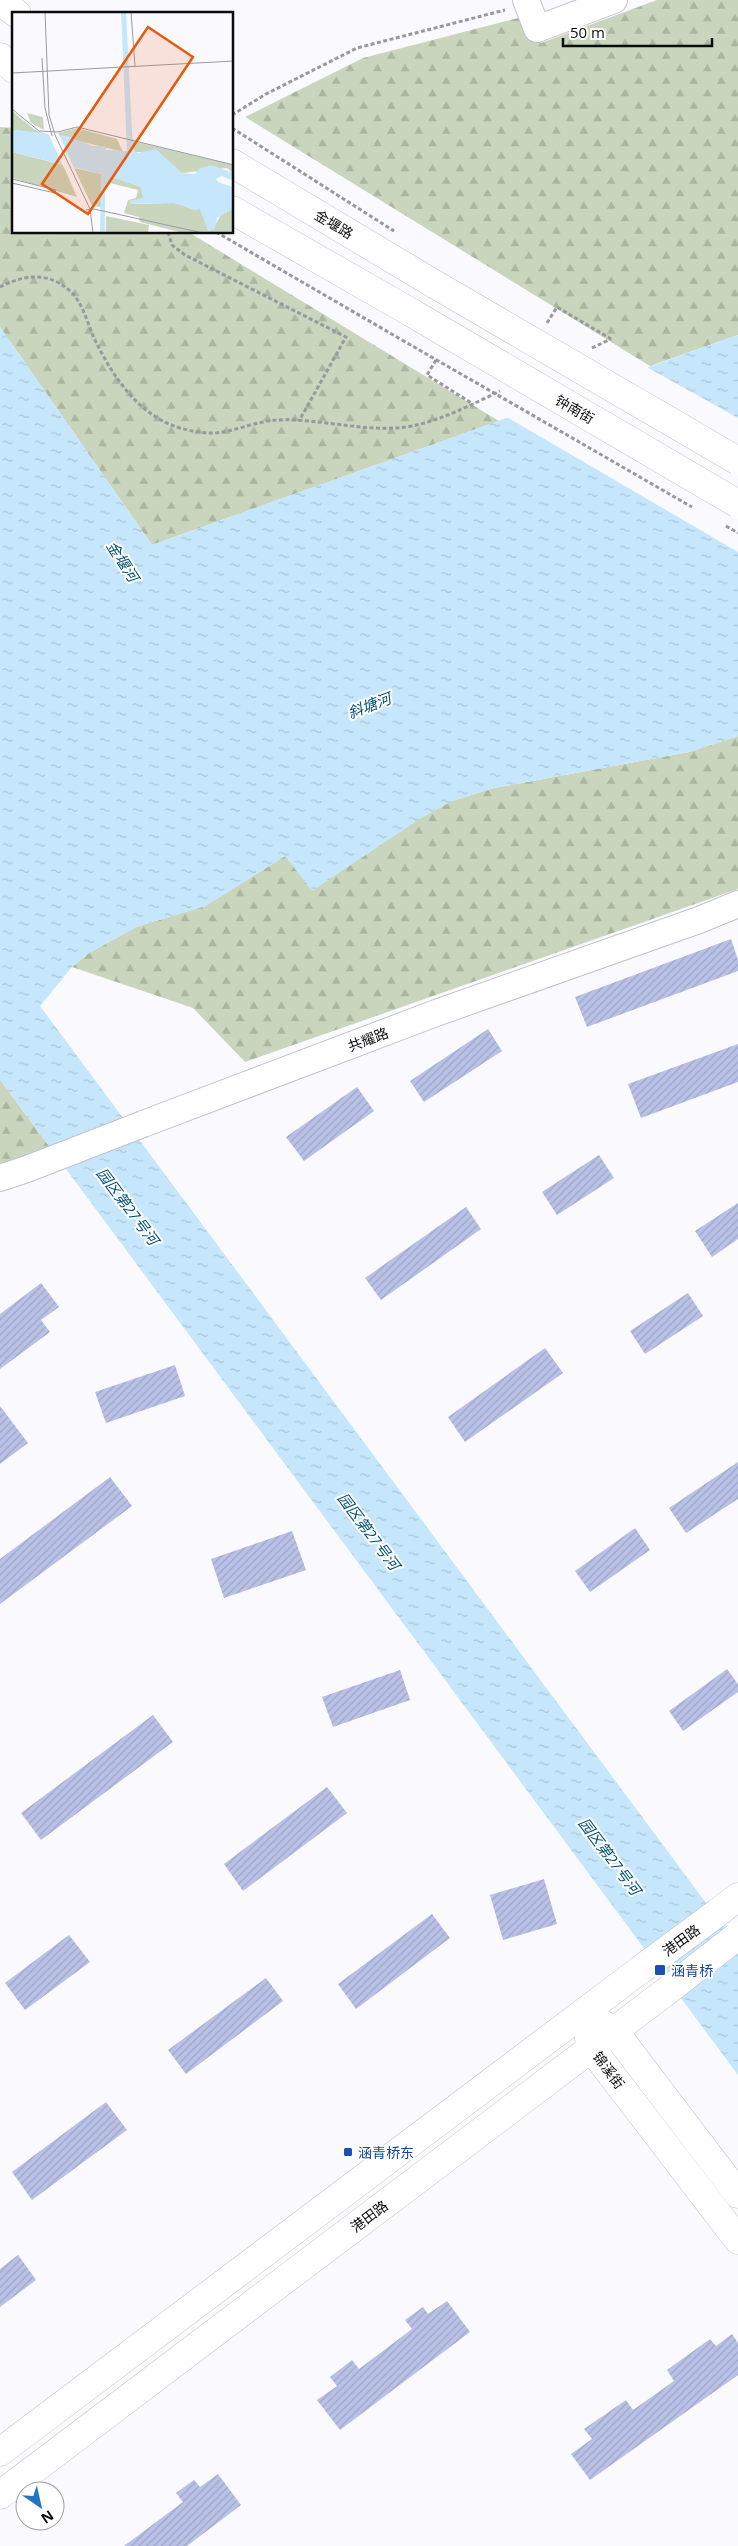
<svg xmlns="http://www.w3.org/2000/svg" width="738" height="2546" viewBox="0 0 738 2546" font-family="'Open Sans','Noto Sans SC',sans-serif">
	<defs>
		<pattern id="forest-firs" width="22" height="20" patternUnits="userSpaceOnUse" patternTransform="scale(1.25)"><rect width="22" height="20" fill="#c9d5bd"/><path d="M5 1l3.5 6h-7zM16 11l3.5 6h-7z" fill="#abb6a1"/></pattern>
		<pattern id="water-ripples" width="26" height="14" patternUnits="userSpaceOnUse" patternTransform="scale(1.25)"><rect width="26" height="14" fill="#c6e7fb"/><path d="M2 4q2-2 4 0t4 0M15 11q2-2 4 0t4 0" fill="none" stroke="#a9c5d6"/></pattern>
		<pattern id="building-hatch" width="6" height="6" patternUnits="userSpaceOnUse" patternTransform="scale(1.25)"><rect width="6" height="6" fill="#bac1e7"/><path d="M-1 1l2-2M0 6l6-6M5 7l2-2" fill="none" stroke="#9fa5c5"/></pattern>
	</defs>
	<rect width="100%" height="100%" fill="#fafafe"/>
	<g fill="url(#forest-firs)">
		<polygon points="657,0 738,0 738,335 650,366 245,117 363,58 518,18 541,43"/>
		<polygon points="0,127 14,128 14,232 190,233 499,421 152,545 0,327"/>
		<polygon points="738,736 738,889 245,1062 193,1008 72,967 89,953 136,927 205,906 285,856 421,818 452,801 494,788 689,752"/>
		<polygon points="0,1080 52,1150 0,1170"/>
	</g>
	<polygon fill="url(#water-ripples)" points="0,327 152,545 738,335 738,736 689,752 494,788 452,801 421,818 312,891 285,856 205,906 136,927 89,953 72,967 40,1006 738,1946 738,2075 0,1080"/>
	<polygon fill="#fafafe" points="645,366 738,418 738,552 505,416"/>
	<g fill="url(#building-hatch)">
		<polygon points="731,939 738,960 738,971 587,1027 575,997"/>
		<polygon points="488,1029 502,1051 424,1102 410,1081"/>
		<polygon points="738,1044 738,1082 641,1118 628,1084"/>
		<polygon points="357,1087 374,1111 304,1161 286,1137"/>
		<polygon points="599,1155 614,1178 557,1215 542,1192"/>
		<polygon points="738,1203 738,1239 712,1257 695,1231"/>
		<polygon points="466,1207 481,1229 381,1300 365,1278"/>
		<polygon points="41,1283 59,1307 41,1320 50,1332 0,1369 0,1314"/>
		<polygon points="688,1293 703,1316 645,1354 630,1331"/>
		<polygon points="545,1348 563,1373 465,1442 448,1417"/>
		<polygon points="175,1365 185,1396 106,1423 95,1392"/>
		<polygon points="0,1406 28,1443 0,1464"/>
		<polygon points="738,1462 738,1499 686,1533 669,1508"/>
		<polygon points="110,1477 132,1506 0,1604 0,1559"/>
		<polygon points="635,1528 650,1550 590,1592 575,1571"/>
		<polygon points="292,1531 306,1570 224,1598 211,1559"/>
		<polygon points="727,1669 738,1684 738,1692 683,1731 669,1711"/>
		<polygon points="400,1670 410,1700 333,1727 322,1697"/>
		<polygon points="153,1715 173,1742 41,1840 21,1813"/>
		<polygon points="327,1787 347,1813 243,1891 224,1864"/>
		<polygon points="544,1879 557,1924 503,1940 490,1895"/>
		<polygon points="432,1914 450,1938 356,2009 338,1984"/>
		<polygon points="69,1935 90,1962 25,2010 5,1983"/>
		<polygon points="266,1978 283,2001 186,2074 168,2050"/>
		<polygon points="106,2102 127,2130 32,2200 12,2172"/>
		<polygon points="18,2255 36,2280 0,2307 0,2269"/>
		<polygon points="447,2301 470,2332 340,2430 317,2400 337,2386 330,2377 352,2360 359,2369 412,2329 405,2320 423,2307 428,2314"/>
		<polygon points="732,2334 738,2343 738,2375 590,2480 571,2454 592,2439 584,2429 626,2400 633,2410 674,2381 667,2370 710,2339 716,2346"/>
		<polygon points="218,2474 241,2505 187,2546 124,2546 183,2502 176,2493 194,2480 200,2487"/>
	</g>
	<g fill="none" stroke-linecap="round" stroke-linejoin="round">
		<defs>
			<g id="tertiary">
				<polyline points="526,0 537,29 614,0"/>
				<polyline points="143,1124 436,1013 699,920 738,904"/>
				<polyline points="0,1178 27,1169"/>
			</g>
			<g id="secondary">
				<polyline points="584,2013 591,2048 738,2240"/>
				<polyline points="594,2019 614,2031 738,2194"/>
			</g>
			<g id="primary">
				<polyline points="0,1 17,14"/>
				<polyline points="0,57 14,69"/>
				<polyline points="232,163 436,285"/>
				<polyline points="232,210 412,313"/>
				<polyline points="717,1913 738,1897"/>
				<polyline points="0,2452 640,1970"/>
				<polyline points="0,2495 663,1994"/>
			</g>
		</defs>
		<use href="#tertiary" stroke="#c1c2cc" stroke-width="28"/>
		<use href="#secondary" stroke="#c1c2cc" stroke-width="29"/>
		<use href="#primary" stroke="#c1c2cc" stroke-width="29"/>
		<g stroke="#98999c" stroke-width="3" stroke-dasharray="4 2.5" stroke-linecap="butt">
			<polyline points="232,115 266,94 357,48 505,10"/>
			<polyline points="232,128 394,231"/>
			<polyline points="168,232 172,245 185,255 346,337 299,421"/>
			<polyline points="216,232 402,340"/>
			<path d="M0,287C25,274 51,271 73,294C83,305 88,324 94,338C107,365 125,395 150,413C167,426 189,432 210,433C228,434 256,421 277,420C323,418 367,434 412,426C442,420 473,404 500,391"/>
			<polyline points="547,323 557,307 611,339"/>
			<polyline points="592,348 611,339"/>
			<polyline points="436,360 427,375 473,404"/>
		</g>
		<use href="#tertiary" stroke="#fff" stroke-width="26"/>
		<use href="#secondary" stroke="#fff" stroke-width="28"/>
		<use href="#primary" stroke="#fff" stroke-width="28"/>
		<defs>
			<polyline id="tertiary-bridge" points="27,1169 143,1124"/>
			<g id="primary-bridge">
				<polyline points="436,285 738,461"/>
				<polyline points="412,313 738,504"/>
				<polyline points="640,1970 717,1913"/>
				<polyline points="663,1994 736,1937"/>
			</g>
		</defs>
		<use href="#tertiary-bridge" stroke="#c1c2cc" stroke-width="28" stroke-linecap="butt"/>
		<use href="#primary-bridge" stroke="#c1c2cc" stroke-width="29" stroke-linecap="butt"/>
		<g stroke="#98999c" stroke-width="3" stroke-dasharray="4 2.5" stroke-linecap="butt">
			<polyline points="402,340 692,507"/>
			<polyline points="726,526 738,533"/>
		</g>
		<use href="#tertiary-bridge" stroke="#fff" stroke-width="26"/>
		<use href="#primary-bridge" stroke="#fff" stroke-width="28"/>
	</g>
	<g fill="#1a4fb4" stroke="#fff" stroke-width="2">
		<rect x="654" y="1964" width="12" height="12" rx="2.5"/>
		<rect x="343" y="2147" width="10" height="10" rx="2.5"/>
	</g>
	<g text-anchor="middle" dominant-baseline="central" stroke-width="4" stroke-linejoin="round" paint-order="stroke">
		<g font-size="14" fill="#0b0c0f" stroke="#fff">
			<text transform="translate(334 224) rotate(31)">金堰路</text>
			<text transform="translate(575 409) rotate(30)">钟南街</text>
			<text transform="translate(368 1039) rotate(-21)">共耀路</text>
			<text transform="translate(681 1940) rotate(-36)">港田路</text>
			<text transform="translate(609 2070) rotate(53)">锦溪街</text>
			<text transform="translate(369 2216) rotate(-37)">港田路</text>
		</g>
		<g font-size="14" fill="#164399" stroke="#fff" text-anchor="start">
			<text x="671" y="1970">涵青桥</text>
			<text x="358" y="2152">涵青桥东</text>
		</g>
		<g font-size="15" font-style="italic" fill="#025171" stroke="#fff">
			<text transform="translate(123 561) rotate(57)">金堰河</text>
			<text transform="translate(369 705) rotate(-21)">斜塘河</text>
			<text transform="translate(128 1206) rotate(53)">园区第27号河</text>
			<text transform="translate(369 1531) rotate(53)">园区第27号河</text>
			<text transform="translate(610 1856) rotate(53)">园区第27号河</text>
		</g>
	</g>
	<g transform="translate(12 12)">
		<rect width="221" height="221" fill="#fafafe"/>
		<path d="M94,204L137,213L136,221H94Z" fill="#c9d5bd"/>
		<path d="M0,99L23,118L37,123L0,119ZM15,101L31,105L32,118L19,111ZM65,116L105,127L111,140L47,124L46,121ZM120,129L221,153V161L215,156L170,161L135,140H122ZM0,140L51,153L65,185L0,166ZM62,156L89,162V195L80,194ZM102,165L129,175L132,187L118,189L119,192L162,191L188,197L194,212L202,215L210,201L221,197V221H171L128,210L127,205L112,201L116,188L124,186L126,178L98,171Z" fill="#c9d5bd"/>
		<path d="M109,0H114L121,138L126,141L144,137L170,161L183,162L188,156L200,153L221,161V169L210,164L204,167L206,170L221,175V197L205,206L202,218L196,219L188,197L182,198L162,191L119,192L118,189L131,186L129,175L102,166L93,179V221H88L89,162L0,140V119L4,118L55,124L81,134H93L94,138L115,139Z" fill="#c6e7fb"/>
		<path d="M36,121H46L63,158L52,156Z" fill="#fafafe"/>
		<path fill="none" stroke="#9a9b9e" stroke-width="1" d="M33,0L37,103L43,123L78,197L81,221M119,0L123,54M30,46L33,96L40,124M0,61L222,49M0,97L27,119L46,120L65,115L222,153M0,167L44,178M0,171L43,181L44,178M74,198L82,197L191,221"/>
		<path fill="#e8590c" fill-opacity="0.15" stroke="#e8590c" stroke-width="2.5" d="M136,15L181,45L76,202L30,172Z"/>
		<rect width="221" height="221" fill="none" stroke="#0b0c0f" stroke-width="2.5"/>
	</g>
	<g transform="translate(40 2506) rotate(146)"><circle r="24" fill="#ffffff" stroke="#9d9e9f"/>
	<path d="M0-4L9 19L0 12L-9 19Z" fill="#2375c4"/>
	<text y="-8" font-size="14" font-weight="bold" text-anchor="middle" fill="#0b0c0f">N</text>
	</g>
	<path d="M563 38v8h149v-8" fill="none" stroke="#0b0c0f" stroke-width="2.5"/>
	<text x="570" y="38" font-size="15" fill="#0b0c0f" stroke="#ffffff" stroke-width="4" paint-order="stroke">50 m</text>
</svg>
